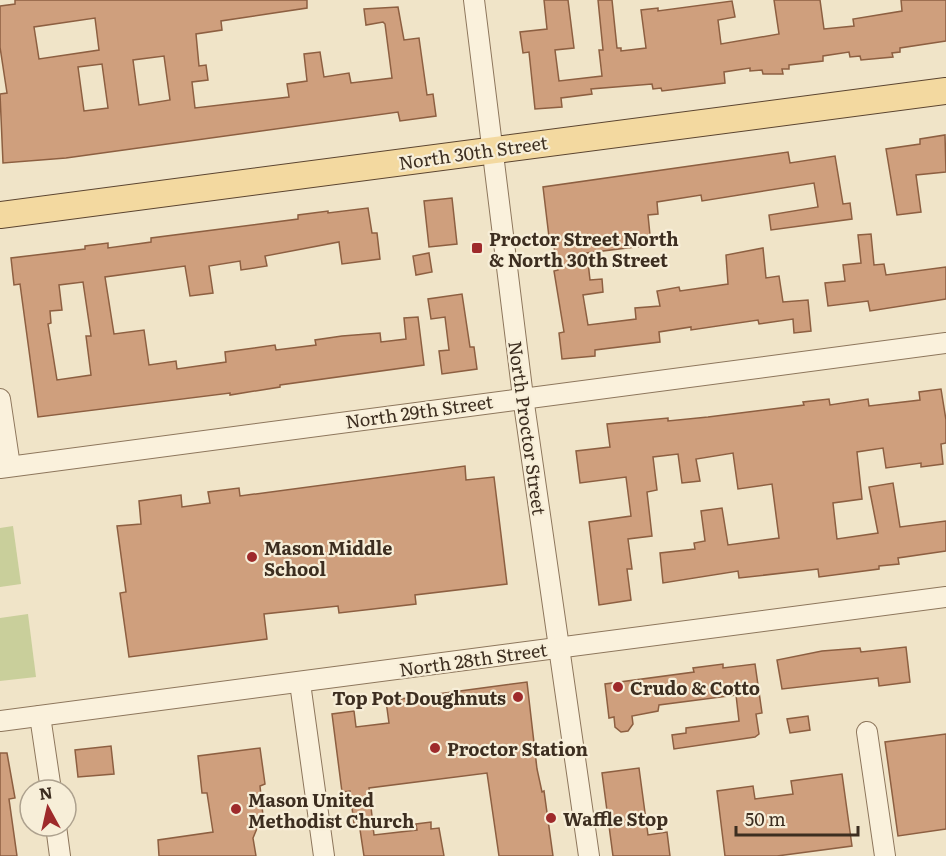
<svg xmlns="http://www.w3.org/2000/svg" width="946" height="856" viewBox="0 0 946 856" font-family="Literata,serif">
	<rect width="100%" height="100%" fill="#f0e4c8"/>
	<g fill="#c9cf9b">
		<polygon points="13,526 21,584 0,587 0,528"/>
		<polygon points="28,614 36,677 0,681 0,618"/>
	</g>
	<g fill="#cf9f7d" stroke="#8d5f41" stroke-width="1.5" fill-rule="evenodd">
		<path d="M15,0H307V8L221,21L222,30L196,34L199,66L206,65L208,80L192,82L195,108L289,97L287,84L307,81L304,54L320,52L324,77L349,73L351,83L392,78L385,24L383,22L366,25L364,9L398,7L404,40L419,38L427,95L433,94L436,116L400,121L398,112L66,158L3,163L0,94L7,93L0,47V6L15,4ZM95,18L99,50L39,59L34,27ZM164,56L170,100L139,105L133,60ZM102,64L108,108L84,111L78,67Z"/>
		<polygon points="544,0 568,0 574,48 555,50 559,81 602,76 599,50 603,50 598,0 612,0 617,48 621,48 621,51 646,48 641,10 658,8 658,11 732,1 735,17 718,20 721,44 779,34 774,0 820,0 824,29 854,26 853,19 902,11 901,0 946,0 946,41 900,48 900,52 892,53 893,57 861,60 860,56 850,57 849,52 823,56 823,61 789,65 789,69 782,69 783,74 763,74 762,70 750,71 750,68 724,72 725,83 662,91 661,88 653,89 652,84 591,89 592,94 561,98 562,107 535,109 529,52 523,53 520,32 547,29"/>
		<polygon points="945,135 946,172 916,175 921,212 897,215 886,149 920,144 920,139"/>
		<polygon points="788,152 790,163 835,156 843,204 850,203 852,219 771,230 769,215 818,207 814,183 702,201 701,195 657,202 658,214 648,215 651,245 587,253 590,280 602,279 603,292 583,295 588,325 636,319 635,308 660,306 657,291 679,287 680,291 728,284 726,255 763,248 766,278 779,276 783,302 808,300 811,331 794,333 793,319 759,324 758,320 691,330 691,327 659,332 660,342 595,350 595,356 562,359 559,333 564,332 554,271 558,270 552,236 549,237 543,187"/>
		<polygon points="452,198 457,244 429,247 424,201"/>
		<path d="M368,208L372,233H377L380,259L342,264L339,242L265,256L267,266L241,270L240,261L209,266L213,293L190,296L185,266L105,277L114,334L144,330L149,365L176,361L177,369L226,362L225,352L275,345L276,350L316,345L315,340L342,336L380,333L381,342L406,339L404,318L418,317L424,365L280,385V387L230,395V393L38,417L20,284L14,285L11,258L85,249V246L108,243V248L151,242V238L298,219V215L328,211V213ZM83,282L91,336H86L91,375L57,380L48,324L51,323L50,311L62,310L59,285Z"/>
		<polygon points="871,234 874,265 884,264 886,275 946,267 946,299 870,311 868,301 828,306 825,283 845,281 843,265 861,263 858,235"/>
		<polygon points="429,253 432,272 416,275 413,256"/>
		<polygon points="462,294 470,347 474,347 477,369 442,374 439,351 449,350 445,317 431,319 428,299"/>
		<polygon points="941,389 946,420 946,443 941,444 943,464 921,467 921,463 886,468 883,448 857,452 862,499 833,503 837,539 878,533 869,487 893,483 900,527 946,521 946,551 898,558 899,564 879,566 879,569 819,577 818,569 739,578 738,571 663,583 660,553 695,549 694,543 705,541 701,511 722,508 728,545 779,538 772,484 738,489 733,453 696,459 700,481 682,483 678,454 653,457 657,490 647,492 652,536 628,539 632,569 627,569 631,600 599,605 589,522 631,516 626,477 580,483 576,451 610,447 607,424 668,418 668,421 708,417 804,405 803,402 829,399 830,405 868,399 869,406 920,400 919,392"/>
		<polygon points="465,466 466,480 494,477 507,584 415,595 416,604 339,613 338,606 264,614 267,639 129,657 120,593 126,592 117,526 141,524 139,501 181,495 182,507 210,503 208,492 239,488 240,496"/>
		<polygon points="906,647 910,682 879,686 878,678 782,689 777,660 822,651 860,648 861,652"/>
		<polygon points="723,664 723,668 755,664 762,713 756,714 759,734 755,737 674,749 672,735 686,733 686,728 739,721 736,695 659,705 658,711 632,716 633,724 628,731 621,732 615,727 614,717 609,718 605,684 694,672 693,668"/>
		<polygon points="527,682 537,769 542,792 544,791 553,856 499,856 487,773 369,788 374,835 417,830 416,824 431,822 431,829 439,828 444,856 364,856 359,823 354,824 350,791 342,792 332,714 354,711 356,727 389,723 386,701"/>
		<polygon points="808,716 810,730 790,733 787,719"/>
		<polygon points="946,734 946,829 898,836 885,742"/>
		<polygon points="111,746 114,774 78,777 75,750"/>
		<polygon points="260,748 265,784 260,786 264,826 258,826 253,838 256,856 159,856 158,840 213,832 207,793 202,793 198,756"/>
		<polygon points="0,753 7,753 15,798 9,799 17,856 0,856"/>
		<polygon points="639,768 648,835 667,832 670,856 613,856 602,773"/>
		<polygon points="842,774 852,846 777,856 725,856 717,791 753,786 755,799 793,794 791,781"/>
	</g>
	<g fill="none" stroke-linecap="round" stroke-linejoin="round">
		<defs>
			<g id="minor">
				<polyline points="474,0 523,397 589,856"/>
				<polyline points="0,399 10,466"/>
				<polyline points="0,468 946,343"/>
				<polyline points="300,683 324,856"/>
				<polyline points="40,716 51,790"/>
				<polyline points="0,721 946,597"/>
				<polyline points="867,732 885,856"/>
				<polyline points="56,826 60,856"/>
			</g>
			<polyline id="major" points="0,215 946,91"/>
		</defs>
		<use href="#minor" stroke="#8d765c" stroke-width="22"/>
		<use href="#major" stroke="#5b4430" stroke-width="28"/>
		<use href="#minor" stroke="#faf1dc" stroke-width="20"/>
		<use href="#major" stroke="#f3d9a0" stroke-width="26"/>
	</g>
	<g fill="#9e2a2b" stroke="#f7eed8" stroke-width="2">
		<rect x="471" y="242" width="12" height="12" rx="3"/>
		<circle cx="252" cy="557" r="6"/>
		<circle cx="618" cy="687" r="6"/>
		<circle cx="518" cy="697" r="6"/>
		<circle cx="435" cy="748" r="6"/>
		<circle cx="236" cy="809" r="6"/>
		<circle cx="551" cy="818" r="6"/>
	</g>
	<g text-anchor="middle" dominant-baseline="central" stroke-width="4.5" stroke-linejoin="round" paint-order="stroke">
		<g font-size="18" fill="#3d2e20" stroke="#f7eed8">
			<text transform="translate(473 152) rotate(-8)">North 30th Street</text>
			<text transform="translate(419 411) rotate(-8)">North 29th Street</text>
			<text transform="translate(528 428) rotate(82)">North Proctor Street</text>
			<text transform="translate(473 659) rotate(-8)">North 28th Street</text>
		</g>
		<g font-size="18" font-weight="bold" fill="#3d2e20" stroke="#f7eed8" text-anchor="start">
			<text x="489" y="238">Proctor Street North<tspan x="489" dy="21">&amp; North 30th Street</tspan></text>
			<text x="264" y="547">Mason Middle<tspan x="264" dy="21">School</tspan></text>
			<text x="630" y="687">Crudo &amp; Cotto</text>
			<text x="506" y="697" text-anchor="end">Top Pot Doughnuts</text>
			<text x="447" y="748">Proctor Station</text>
			<text x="248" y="799">Mason United<tspan x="248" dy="21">Methodist Church</tspan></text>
			<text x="563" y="818">Waffle Stop</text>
		</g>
	</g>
	<g transform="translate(48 808) rotate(352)"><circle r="28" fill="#f7eed8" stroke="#ada18e" stroke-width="1.5"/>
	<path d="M0-4.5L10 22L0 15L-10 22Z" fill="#9e2a2b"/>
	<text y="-9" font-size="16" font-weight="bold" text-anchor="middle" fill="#3d2e20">N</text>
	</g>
	<path d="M736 826v9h122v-9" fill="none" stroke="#3d2e20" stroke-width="3"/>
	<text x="745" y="826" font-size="18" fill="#3d2e20" stroke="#f7eed8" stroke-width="4.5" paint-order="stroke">50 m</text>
</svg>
